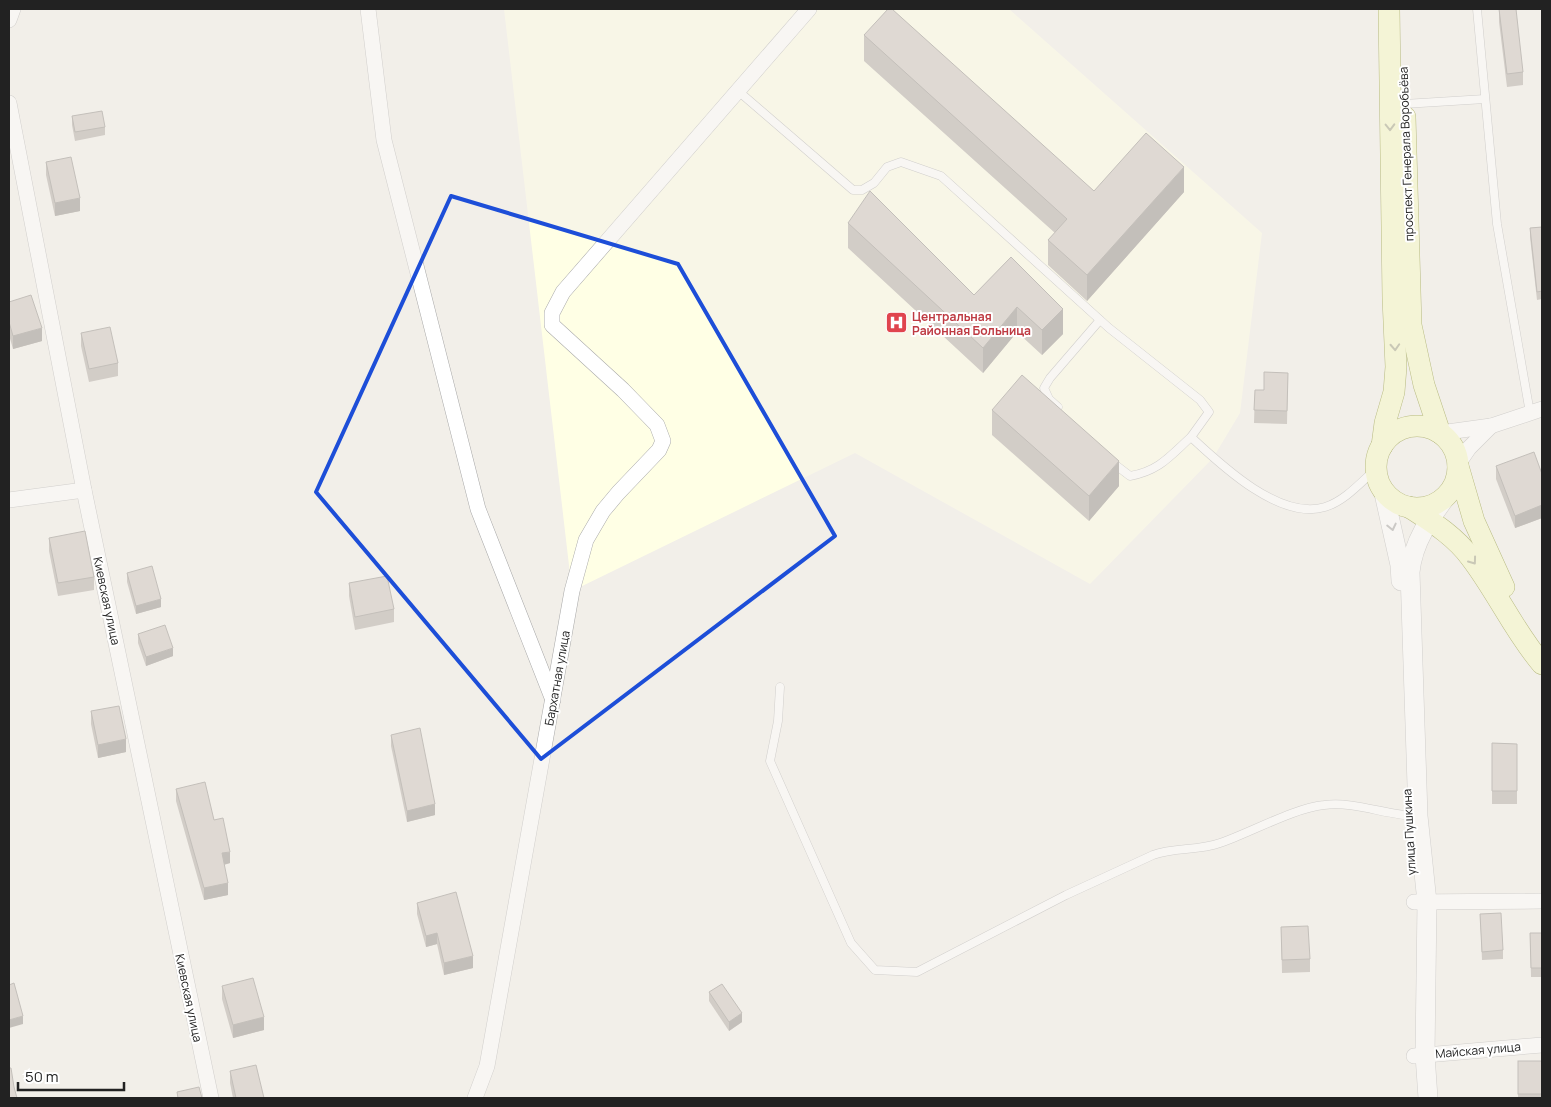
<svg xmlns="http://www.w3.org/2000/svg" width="1551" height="1107" viewBox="0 0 1551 1107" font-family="Manrope,sans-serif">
	<rect width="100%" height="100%" fill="#f2efe9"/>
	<polygon fill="#ffffe5" points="504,9 1009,9 1262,233 1240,413 1213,458 1090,584 855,453 572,591"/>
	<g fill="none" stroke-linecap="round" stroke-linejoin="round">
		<defs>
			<g id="service">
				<polyline points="1477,9 1497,224 1530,413"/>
				<path d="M737,90L853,190H862L874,183L887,167L901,162L941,176L1109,328L1200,400L1209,412L1191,437C1221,465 1280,521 1325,507C1345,501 1362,481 1377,468"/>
				<polyline points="1404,104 1485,99"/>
				<polyline points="1058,407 1049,399 1044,388 1050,378 1100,320"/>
				<path d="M1113,463L1130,476C1159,471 1170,456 1191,437"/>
				<path d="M780,687L778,721L770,761L851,943L875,970L917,972L1066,895L1153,855C1174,847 1198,851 1220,843C1250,833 1294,808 1324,805C1356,801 1387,816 1418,816"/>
			</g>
			<g id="minor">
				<polyline points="368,9 384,140 478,509 553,700"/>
				<polyline points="9,20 13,9"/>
				<polyline points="9,103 84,490 211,1098"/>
				<polyline points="1440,433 1491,426 1542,409"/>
				<polyline points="1458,464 1469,448 1491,426"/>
				<polyline points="9,500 84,490"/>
				<polyline points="1414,902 1542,901"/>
				<polyline points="1414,1056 1542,1045"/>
				<polyline points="475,1098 487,1066 572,591 586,540 603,511 618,493 659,450 663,441 657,425 623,390 552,325 552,313 563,292 809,9"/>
			</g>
			<g id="tertiary">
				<polyline points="1383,489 1400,565 1401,581"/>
				<path d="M1428,1098L1425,1055L1427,902L1418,816L1410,572C1413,542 1430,518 1448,494"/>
			</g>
			<g id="secondary">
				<polyline points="1405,117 1411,325 1424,385 1440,433"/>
				<circle cx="1417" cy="467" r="41"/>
				<polyline points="1382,446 1385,423 1394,392 1396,367 1393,298 1389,9"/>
				<polyline points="1458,466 1474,521 1504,587"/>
				<path d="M1409,507C1432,522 1455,536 1471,558C1497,592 1514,631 1542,664"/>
			</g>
		</defs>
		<use href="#service" stroke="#a9a9a9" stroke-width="9"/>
		<use href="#minor" stroke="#a9a9a9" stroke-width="16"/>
		<use href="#tertiary" stroke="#a9a9a9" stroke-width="20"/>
		<use href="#secondary" stroke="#707d05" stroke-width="22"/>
		<use href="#service" stroke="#fff" stroke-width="8"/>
		<use href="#minor" stroke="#fff" stroke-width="15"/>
		<use href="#tertiary" stroke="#fff" stroke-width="19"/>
		<use href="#secondary" stroke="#f7fabf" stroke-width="21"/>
	</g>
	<g fill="#aba49e">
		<polygon points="1499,9 1523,72 1523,85 1507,87 1499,22"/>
		<polygon points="864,35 1094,191 1184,192 1087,301 1048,265 1048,240 1055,233 864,61"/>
		<polygon points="72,116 105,127 105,135 75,141 72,125"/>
		<polygon points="46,162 80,211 55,216 46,175"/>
		<polygon points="848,223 974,295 1011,257 1063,334 1042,355 1017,332 983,373 848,248"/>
		<polygon points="1542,227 1542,299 1537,300 1530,237 1530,228"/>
		<polygon points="9,302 42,341 13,349 9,335"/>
		<polygon points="81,333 118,363 118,376 89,382 81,346"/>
		<polygon points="1288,373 1287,424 1254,423 1255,390 1264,390"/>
		<polygon points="992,410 1119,486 1089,521 992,435"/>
		<polygon points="1496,466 1542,474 1542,518 1515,528 1496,479"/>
		<polygon points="49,538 94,577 94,590 58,596 49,551"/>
		<polygon points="127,573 161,607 136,614 127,582"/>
		<polygon points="349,583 394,609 394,622 355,630 349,596"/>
		<polygon points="138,634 173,656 146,666 138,643"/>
		<polygon points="91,711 126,752 98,758 91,724"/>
		<polygon points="391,735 435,815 407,822 391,746"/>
		<polygon points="1492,743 1517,744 1517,804 1492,804"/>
		<polygon points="176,789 214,820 230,863 224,865 228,895 204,900 176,801"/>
		<polygon points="417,903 473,968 444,975 437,944 426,947 417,914"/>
		<polygon points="1480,914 1503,950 1503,959 1482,960"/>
		<polygon points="1281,927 1310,959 1310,972 1282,973"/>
		<polygon points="1530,933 1542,933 1542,977 1531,977"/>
		<polygon points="222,986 264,1030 233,1038 222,999"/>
		<polygon points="709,992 742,1022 729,1031 709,1001"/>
		<rect x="1518" y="1061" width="24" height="37"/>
		<polygon points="230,1071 264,1098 233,1098 230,1083"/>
	</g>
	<g fill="#8b8681">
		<polygon points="1184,167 1184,192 1087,301 1087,275"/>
		<polygon points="80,198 80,211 55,216 55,203"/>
		<polygon points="1017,307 1017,332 983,373 983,348"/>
		<polygon points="1063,309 1063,334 1042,355 1042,330"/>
		<polygon points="42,328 42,341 13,349 13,336"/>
		<polygon points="1119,461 1119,486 1089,521 1089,496"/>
		<polygon points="1542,505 1542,518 1515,528 1515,516"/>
		<polygon points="161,599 161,607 136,614 136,606"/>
		<polygon points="173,648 173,656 146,666 146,657"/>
		<polygon points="126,739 126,752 98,758 98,745"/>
		<polygon points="435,804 435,815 407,822 407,811"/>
		<polygon points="230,852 230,863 222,865 222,853"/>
		<polygon points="228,883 228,895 204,900 204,888"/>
		<polygon points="437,933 437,944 426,947 426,936"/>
		<polygon points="473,956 473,968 444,975 444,963"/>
		<polygon points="742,1013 742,1022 729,1031 729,1022"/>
		<polygon points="23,1016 23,1024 9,1028 9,1020"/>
		<polygon points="264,1017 264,1030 233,1038 233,1025"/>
	</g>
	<g fill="#c7bfb8" stroke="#8b8681">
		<polygon points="888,9 892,9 1094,191 1146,133 1184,167 1087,275 1048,240 1067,219 864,35"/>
		<polygon points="1499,9 1516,9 1523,72 1507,74"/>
		<polygon points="102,111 105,127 75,132 72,116"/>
		<polygon points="71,157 80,198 55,203 46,162"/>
		<polygon points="870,191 974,295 1011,257 1063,309 1042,330 1017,307 983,348 848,223"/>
		<polygon points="1542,227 1542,291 1537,292 1530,228"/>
		<polygon points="31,295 42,328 13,336 9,322 9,302"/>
		<polygon points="110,327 118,363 89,369 81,333"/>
		<polygon points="1264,372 1288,373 1287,411 1254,410 1255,390 1264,390"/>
		<polygon points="1022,375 1119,461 1089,496 992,410"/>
		<polygon points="1534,452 1542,474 1542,505 1515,516 1496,466"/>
		<polygon points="85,531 94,577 58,583 49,538"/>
		<polygon points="152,566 161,599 136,606 127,573"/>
		<polygon points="387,576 394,609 355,617 349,583"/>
		<polygon points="165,625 173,648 146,657 138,634"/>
		<polygon points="119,706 126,739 98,745 91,711"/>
		<polygon points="420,728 435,804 407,811 391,735"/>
		<polygon points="1492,743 1517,744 1517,791 1492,791"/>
		<polygon points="205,782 214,820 223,818 230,852 222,853 228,883 204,888 176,789"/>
		<polygon points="456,892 473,956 444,963 437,933 426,936 417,903"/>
		<polygon points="1501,913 1503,950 1482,952 1480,914"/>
		<polygon points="1308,926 1310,959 1282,960 1281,927"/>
		<polygon points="1530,933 1542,933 1542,968 1531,968"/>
		<polygon points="253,978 264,1017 233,1025 222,986"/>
		<polygon points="14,983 23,1016 9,1020 9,985"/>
		<polygon points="722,984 742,1013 729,1022 709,992"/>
		<rect x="1518" y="1061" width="24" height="33"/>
		<polygon points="256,1065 264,1098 236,1098 230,1071"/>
		<polygon points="9,1068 11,1068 14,1087 17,1098 9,1098"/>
		<polygon points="199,1087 202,1098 178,1098 177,1092"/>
	</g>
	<defs><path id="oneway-chevron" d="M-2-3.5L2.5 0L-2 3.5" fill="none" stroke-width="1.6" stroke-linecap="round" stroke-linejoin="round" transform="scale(1.25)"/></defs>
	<g stroke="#979978">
		<use href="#oneway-chevron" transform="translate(1390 127) rotate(89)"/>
		<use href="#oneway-chevron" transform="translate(1395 347) rotate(87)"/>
		<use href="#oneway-chevron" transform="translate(1473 561) rotate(54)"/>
	</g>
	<use stroke="#9c9c9c" href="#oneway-chevron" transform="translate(1392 527) rotate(77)"/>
	<path d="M0 0H1551V1107H0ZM451,196L678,264L835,536L541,759L316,492Z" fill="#f2efe9" fill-opacity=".55" fill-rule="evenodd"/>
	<path fill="none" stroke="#1d4ed8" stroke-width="4" stroke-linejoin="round" d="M451,196L678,264L835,536L541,759L316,492Z"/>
	<defs>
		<symbol id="hospital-square" viewBox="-11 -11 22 22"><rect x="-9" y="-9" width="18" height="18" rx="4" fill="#e0444e" stroke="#fff"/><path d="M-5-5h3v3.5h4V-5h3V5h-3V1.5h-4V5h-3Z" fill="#fff"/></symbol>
	</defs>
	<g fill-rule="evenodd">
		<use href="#hospital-square" x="884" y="310" width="25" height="25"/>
	</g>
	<g text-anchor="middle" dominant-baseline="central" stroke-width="4" stroke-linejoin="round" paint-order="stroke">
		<g font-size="12" fill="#222" stroke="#fff">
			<text transform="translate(1406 154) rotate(-92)">проспект Генерала Воробьёва</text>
			<text transform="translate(107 601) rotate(78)">Киевская улица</text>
			<text transform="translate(557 678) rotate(-80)">Бархатная улица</text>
			<text transform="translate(1409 832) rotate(-93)">улица Пушкина</text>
			<text transform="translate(189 998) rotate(78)">Киевская улица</text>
			<text transform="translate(1478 1050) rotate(-5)">Майская улица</text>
		</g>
		<g font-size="12" font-weight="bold" fill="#be3a42" stroke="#fff" text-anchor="start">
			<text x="912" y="316">Центральная<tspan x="912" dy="14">Районная Больница</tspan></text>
		</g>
	</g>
	<rect width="1551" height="1107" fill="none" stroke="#222222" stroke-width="20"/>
	<path d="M18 1082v8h106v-8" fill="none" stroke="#222222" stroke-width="2.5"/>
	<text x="25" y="1082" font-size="15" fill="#222222" stroke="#ffffff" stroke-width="4" paint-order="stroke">50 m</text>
</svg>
